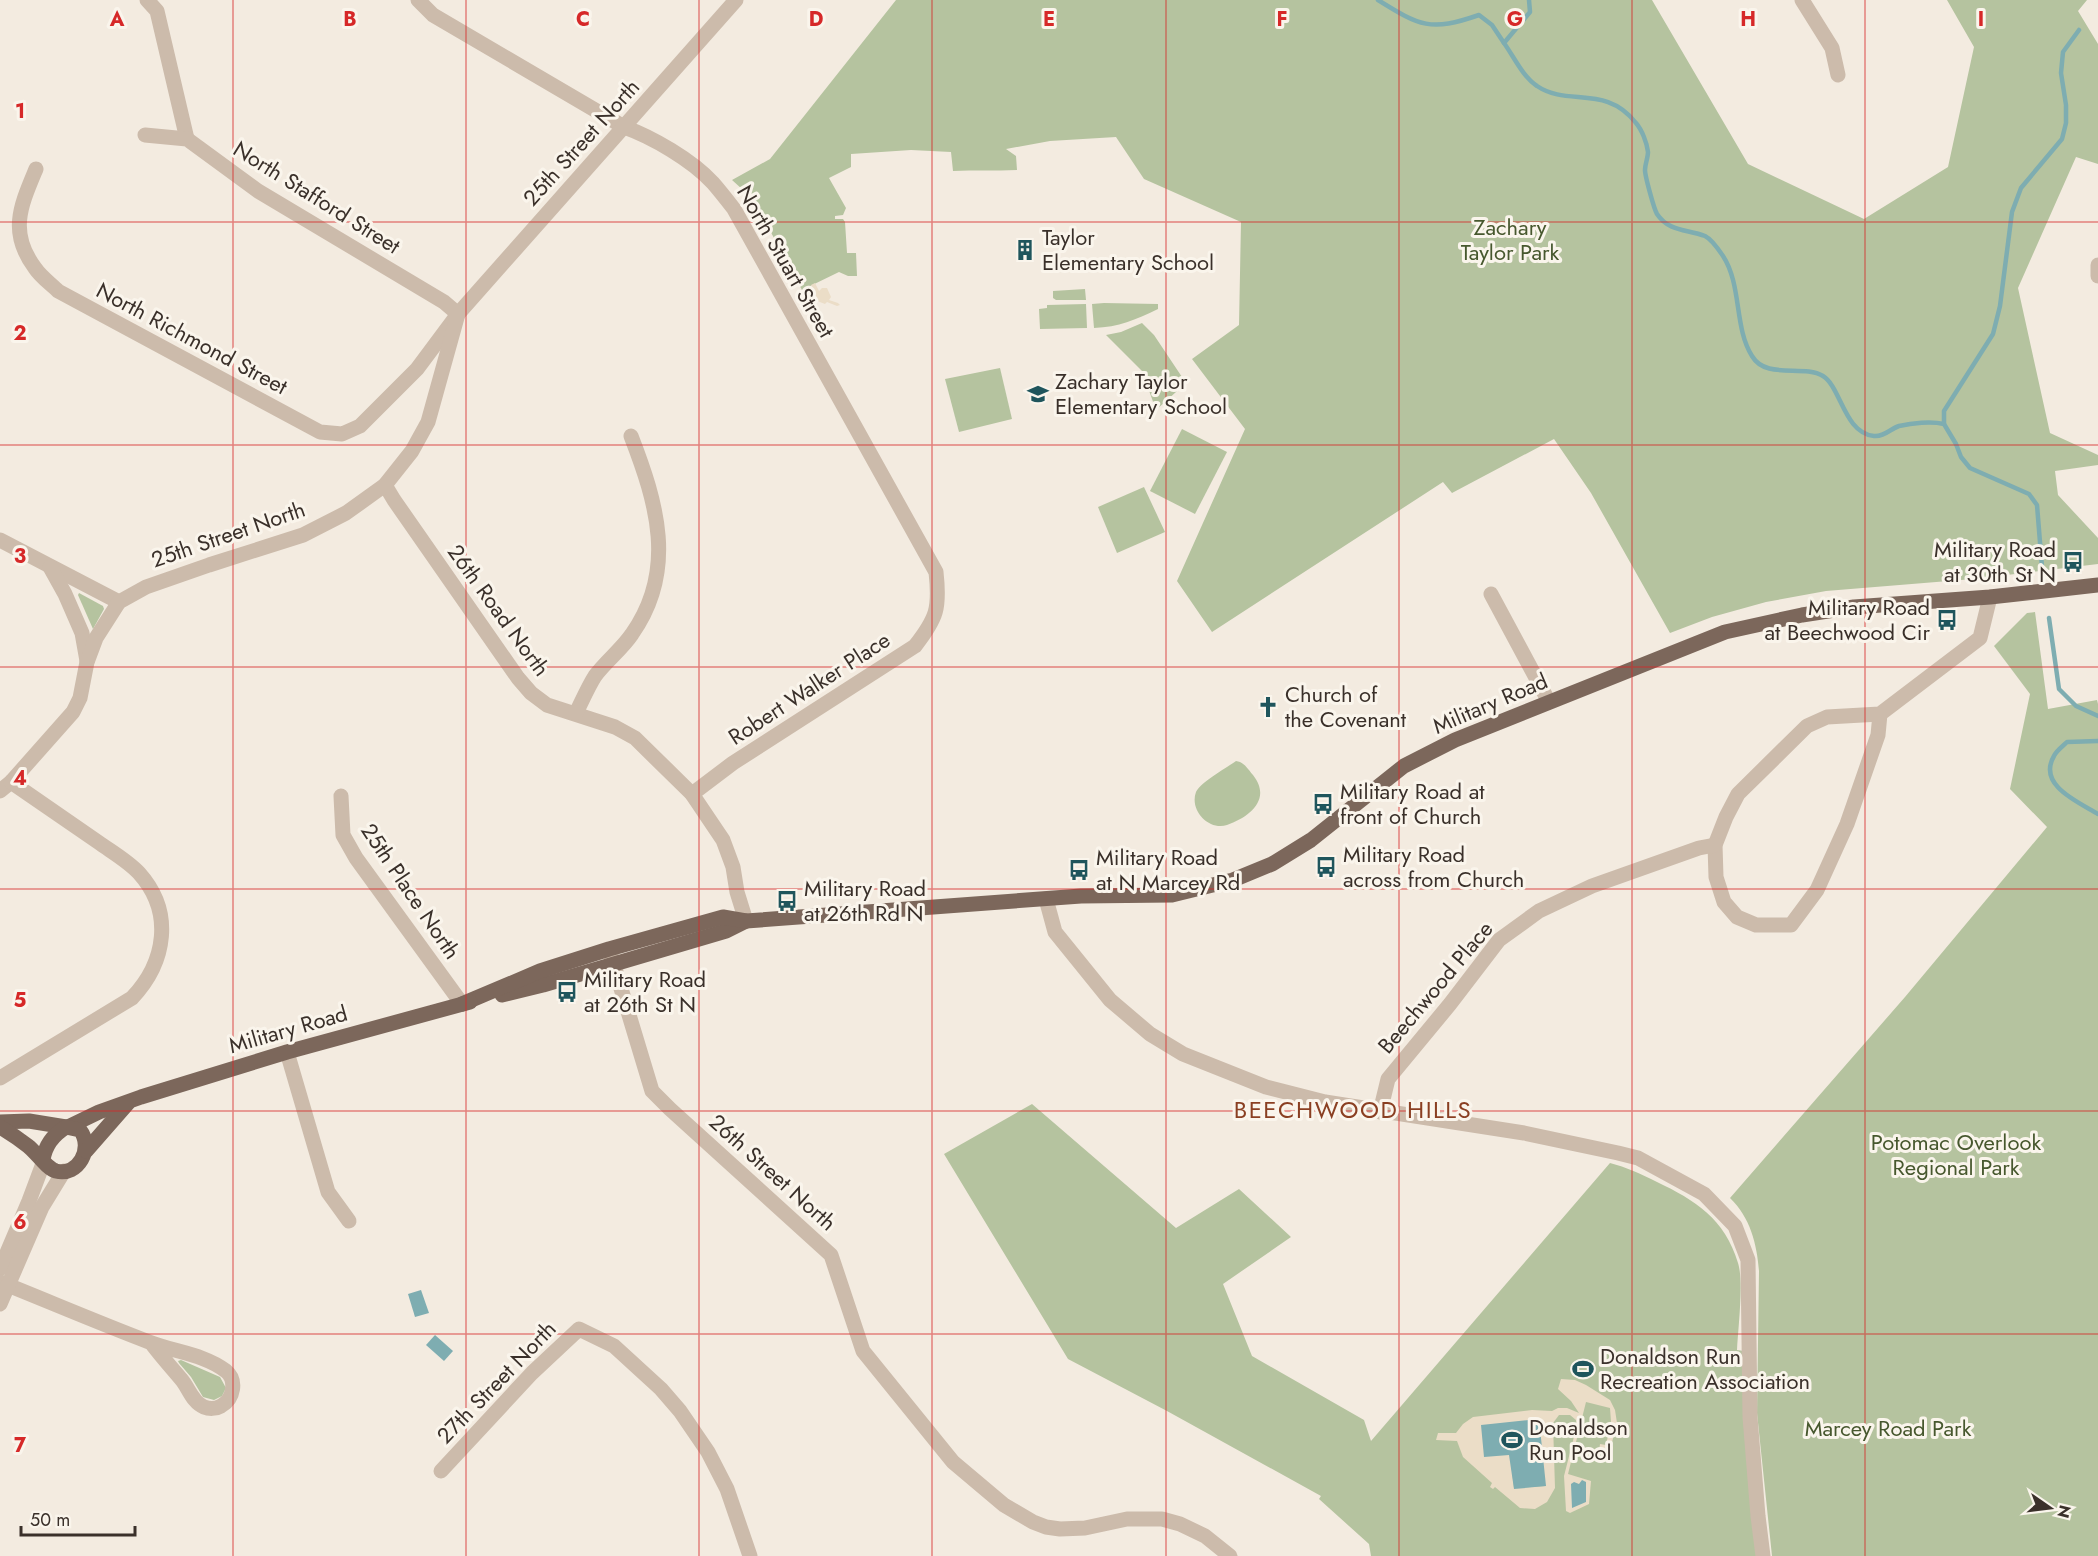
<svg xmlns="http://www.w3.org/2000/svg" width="2098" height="1556" viewBox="0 0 2098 1556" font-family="Jost,sans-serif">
	<rect width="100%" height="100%" fill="#f3ebe0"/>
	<g fill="#b5c39f">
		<path d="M896,0H1652L1748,164L1864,219L1948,167L1974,47L1947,0H2087L2078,11L2098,44V164L2076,157L2018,288L2050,433L2098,455V465L2055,471L2058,495L2098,538V564L1973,579L1826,591L1766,602L1712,617L1670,633L1591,493L1554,439L1452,493L1443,482L1212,632L1177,581L1245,429L1192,359L1239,325L1241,222L1144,179L1116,137L1050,141L1006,149L1016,156L1017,170C995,171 974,170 953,171L951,152L911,150L851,154V167L829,178L846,208L843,215L835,216V219H843L845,222L847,253H856L857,276H848L839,272L802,290L753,199L732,180L770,159Z"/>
		<polygon points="1085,289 1086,300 1056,300 1053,298 1053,291"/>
		<path d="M1104,303L1158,304V309C1135,320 1119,327 1094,328L1092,304Z"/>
		<polygon points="1086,304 1087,328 1040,329 1039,309 1047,308 1047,305"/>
		<polygon points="1142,323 1154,335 1186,383 1156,410 1142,371 1106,335 1121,332"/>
		<polygon points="1000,368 1012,419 959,432 945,379"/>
		<polygon points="1182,429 1227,452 1195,514 1150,491"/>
		<polygon points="1144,487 1165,532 1117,553 1098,507"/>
		<polygon points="79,593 103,606 104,609 93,629 78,595"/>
		<path d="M2035,612L2048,709L2097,700L2098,704V1556H1772L1757,1413L1759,1271C1757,1244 1750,1217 1730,1198L1905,997L2047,827L2010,789L2030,694L1994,646L2027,613Z"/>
		<path d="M1236,761C1244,762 1247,768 1253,775C1272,799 1250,817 1227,825C1210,831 1189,811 1196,792C1201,782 1226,768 1236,761Z"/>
		<path d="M1032,1104L1176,1228L1239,1189L1291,1237L1223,1284L1252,1356L1364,1420L1371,1441L1610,1163C1626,1167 1641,1174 1657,1182C1695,1200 1725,1219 1738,1263C1744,1281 1738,1329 1737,1350L1744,1351L1759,1556H1371L1369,1544L1319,1499L1321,1496L1167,1411L1068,1359L944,1154Z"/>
		<polygon points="181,1360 220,1377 226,1388 222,1396 214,1400 203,1397 191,1377 179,1363 178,1361"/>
	</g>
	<g fill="#ebddc7" fill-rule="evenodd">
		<polygon points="815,283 819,291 822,288 827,288 831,297 829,300 838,303 840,305 837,306 827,302 825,304 812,299 812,296 815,295 811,285"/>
		<path d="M1561,1379L1575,1380L1586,1385L1610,1400L1615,1410L1617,1423L1611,1446L1613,1447L1612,1450L1610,1454L1599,1451L1600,1444L1606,1445L1611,1422L1610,1408L1586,1402L1568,1474L1591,1481L1589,1504L1570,1513L1566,1511L1564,1476L1577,1425L1576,1420L1570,1415H1559L1553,1423L1555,1488L1547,1502L1535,1509L1520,1508L1495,1487L1493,1489L1490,1487L1492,1483L1463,1457L1457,1441L1436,1440L1438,1433H1456L1463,1424L1473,1417L1532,1410L1552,1411L1558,1408H1567L1579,1413L1571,1401L1558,1389ZM1510,1455L1546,1486L1514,1488Z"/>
	</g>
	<g fill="#7eadb1">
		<polygon points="421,1290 429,1313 415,1317 408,1294"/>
		<polygon points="435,1335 453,1351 444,1361 426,1345"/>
		<polygon points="1539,1419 1546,1486 1514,1489 1509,1455 1484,1457 1481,1425"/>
		<polygon points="1582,1480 1586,1482 1586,1502 1572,1508 1571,1484 1574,1482 1579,1484"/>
	</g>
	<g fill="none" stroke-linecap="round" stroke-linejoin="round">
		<g stroke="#7eadb1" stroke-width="4.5">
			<path d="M1378,0C1420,26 1430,32 1479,15L1492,25L1504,43"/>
			<path d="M1529,0L1530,12L1504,43C1514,57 1523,77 1537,86C1568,107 1606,84 1636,123C1642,130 1647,143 1648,152C1648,158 1645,164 1645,170C1645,176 1654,209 1657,214C1669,232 1687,229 1705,236C1711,239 1719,250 1723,256C1742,285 1734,328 1752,356C1766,380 1803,364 1823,376C1841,387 1844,433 1874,436C1884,437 1890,429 1899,426C1912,423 1931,421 1944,424"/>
			<polyline points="2042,567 2037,505 2029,494 1970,468 1961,457 1956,444 1944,424 1944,411 1993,334 2000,306 2012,212 2021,188 2062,139 2066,123 2066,105 2061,73 2063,52 2079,30"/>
			<polyline points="2049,618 2059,689 2076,706 2098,716"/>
			<path d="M2098,741L2067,742C2063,746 2056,751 2054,756C2037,785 2078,802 2098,814"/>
		</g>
		<g stroke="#ccbbab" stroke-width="15">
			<polyline points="147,0 157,11 187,139"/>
			<path d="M418,0L433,15L624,127C652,137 692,160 713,183C720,191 727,200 734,209L936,572C940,608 937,618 915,646L733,763L692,794"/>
			<polyline points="1802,0 1832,48 1838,75"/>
			<path d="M36,169C21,205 8,232 35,268C41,277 51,284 58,291L320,432L342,434L360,426L417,369L458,314L736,0"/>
			<polyline points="2098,265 2098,276"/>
			<polyline points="385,485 394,500 518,678 531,693 547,705 615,727 635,738 692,794 723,840 733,867 737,892 746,921"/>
			<polyline points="0,540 119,602"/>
			<polyline points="50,567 65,594 82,633 87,661"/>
			<polyline points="1491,594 1549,702"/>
			<path d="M576,713C582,701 588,687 595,676C606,661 622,649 632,634C677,570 657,503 631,436"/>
			<polyline points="1880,714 1827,717 1807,726 1738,794 1726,817 1715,845 1716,877 1724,902 1737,917 1756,925 1791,925 1817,890 1847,824 1878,735 1880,714 1980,638 1990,597"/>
			<polyline points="0,791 11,782 73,712 80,698 87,662 96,638 119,602 146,587 209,565 303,535 346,513 385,485 412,451 428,422 458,314 444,302 258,191 187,139 145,135"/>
			<polyline points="341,796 343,835 356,858 462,1004"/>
			<polyline points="1046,899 1055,932 1110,1000 1150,1034 1183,1054 1266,1087 1325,1102 1524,1133 1618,1153 1638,1158 1704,1194 1735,1226 1748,1260 1750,1417 1758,1516 1763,1556"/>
			<polyline points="610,952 652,1091 670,1109 831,1255 863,1351 953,1462 1004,1505 1033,1522 1046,1527 1060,1529 1085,1528 1127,1519 1162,1519 1180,1524 1205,1536 1230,1556"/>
			<polyline points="287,1052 328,1192 349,1221"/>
			<path d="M0,1078L132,998C166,962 174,912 139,873C128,861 112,852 98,842C69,822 40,802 11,782"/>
			<polyline points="1380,1112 1388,1079 1450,1004 1499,940 1539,911 1592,886 1699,848 1715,845"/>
			<polyline points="0,1269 29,1201 44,1161"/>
			<path d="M0,1282C50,1302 99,1323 149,1342C174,1352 204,1354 226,1371C237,1380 234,1399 221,1406C216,1409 209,1409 204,1407C192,1402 189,1388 181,1379C171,1367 161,1356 152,1344"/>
			<polyline points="0,1304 42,1207 64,1171"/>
			<polyline points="441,1471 532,1373 579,1329 614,1346 661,1389 680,1411 708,1452 727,1489 750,1556"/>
		</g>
		<g stroke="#7c675b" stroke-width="15">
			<polyline points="502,995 543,985 726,931 746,921"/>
			<polyline points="462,1004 540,971 609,949 723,917 746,921 1081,896 1172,895 1233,880 1272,864 1311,840 1404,766 1455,740 1725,632 1802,615 1854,607 1990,597 2098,585"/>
			<polyline points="0,1122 29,1121 66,1127"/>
			<polyline points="70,1126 99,1112 141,1097 287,1052 470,1002"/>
			<path d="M0,1127C10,1133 19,1139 28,1146C37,1153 46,1168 56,1171C78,1177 94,1148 80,1130L66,1127C53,1135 45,1145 43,1160"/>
			<polyline points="86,1151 128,1103"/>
		</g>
	</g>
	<path fill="none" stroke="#d62828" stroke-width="1.5" stroke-opacity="0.55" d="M233,0V1556M466,0V1556M699,0V1556M932,0V1556M1166,0V1556M1399,0V1556M1632,0V1556M1865,0V1556M0,222H2098M0,445H2098M0,667H2098M0,889H2098M0,1111H2098M0,1334H2098"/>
	<defs>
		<symbol id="building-bare" viewBox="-9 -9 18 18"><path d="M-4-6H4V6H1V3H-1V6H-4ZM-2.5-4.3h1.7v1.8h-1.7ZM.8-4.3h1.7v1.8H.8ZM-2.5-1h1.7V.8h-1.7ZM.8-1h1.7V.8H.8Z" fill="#1f555c" stroke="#faf5ec" stroke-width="2.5" paint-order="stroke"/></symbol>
		<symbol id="school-bare" viewBox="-9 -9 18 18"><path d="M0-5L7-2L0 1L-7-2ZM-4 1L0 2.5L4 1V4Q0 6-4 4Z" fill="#1f555c" stroke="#faf5ec" stroke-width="2.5" paint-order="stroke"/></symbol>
		<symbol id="bus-bare" viewBox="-9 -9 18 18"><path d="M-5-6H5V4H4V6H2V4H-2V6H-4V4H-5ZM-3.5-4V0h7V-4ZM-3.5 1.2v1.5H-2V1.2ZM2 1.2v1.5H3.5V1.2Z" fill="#1f555c" stroke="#faf5ec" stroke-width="2.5" paint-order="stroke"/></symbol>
		<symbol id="church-bare" viewBox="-9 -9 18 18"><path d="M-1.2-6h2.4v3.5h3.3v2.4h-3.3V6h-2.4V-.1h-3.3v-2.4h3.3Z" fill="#1f555c" stroke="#faf5ec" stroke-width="2.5" paint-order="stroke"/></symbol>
		<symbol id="stadium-bare" viewBox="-9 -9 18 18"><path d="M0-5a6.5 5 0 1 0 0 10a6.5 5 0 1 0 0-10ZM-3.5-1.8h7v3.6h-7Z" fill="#1f555c" stroke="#faf5ec" stroke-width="2.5" paint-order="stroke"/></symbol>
	</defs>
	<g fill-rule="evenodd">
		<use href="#building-bare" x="1010" y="235" width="30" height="30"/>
		<use href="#school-bare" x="1023" y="379" width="30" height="30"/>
		<use href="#bus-bare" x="2058" y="547" width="30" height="30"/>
		<use href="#bus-bare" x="1932" y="605" width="30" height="30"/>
		<use href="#church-bare" x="1253" y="692" width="30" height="30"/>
		<use href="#bus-bare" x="1308" y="789" width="30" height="30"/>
		<use href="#bus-bare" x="1311" y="852" width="30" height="30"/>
		<use href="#bus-bare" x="1064" y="855" width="30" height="30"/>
		<use href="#bus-bare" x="772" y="886" width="30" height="30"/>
		<use href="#bus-bare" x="552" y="977" width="30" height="30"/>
		<use href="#stadium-bare" x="1568" y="1354" width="30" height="30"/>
		<use href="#stadium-bare" x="1497" y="1425" width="30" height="30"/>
	</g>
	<g text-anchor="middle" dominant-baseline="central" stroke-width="6" stroke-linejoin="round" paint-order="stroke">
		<g font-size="22" fill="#3a302a" stroke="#faf5ec">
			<text transform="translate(581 142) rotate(-48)">25th Street North</text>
			<text transform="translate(317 197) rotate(32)">North Stafford Street</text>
			<text transform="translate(786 261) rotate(60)">North Stuart Street</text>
			<text transform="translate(192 338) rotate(28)">North Richmond Street</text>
			<text transform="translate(228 534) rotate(-19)">25th Street North</text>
			<text transform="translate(499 610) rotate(54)">26th Road North</text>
			<text transform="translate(809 688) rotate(-33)">Robert Walker Place</text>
			<text transform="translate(1490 703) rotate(-23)">Military Road</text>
			<text transform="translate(411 891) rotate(56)">25th Place North</text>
			<text transform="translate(1435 987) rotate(-50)">Beechwood Place</text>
			<text transform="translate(288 1029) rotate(-16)">Military Road</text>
			<text transform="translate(773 1172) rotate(42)">26th Street North</text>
			<text transform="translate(496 1382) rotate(-46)">27th Street North</text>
		</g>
		<g font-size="22" fill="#47582e" stroke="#faf5ec">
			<text x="1510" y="227">Zachary<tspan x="1510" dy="25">Taylor Park</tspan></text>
			<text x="1956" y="1142">Potomac Overlook<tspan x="1956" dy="25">Regional Park</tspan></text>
			<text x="1888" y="1428">Marcey Road Park</text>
		</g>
		<g font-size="22" fill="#3a302a" stroke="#faf5ec" text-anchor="start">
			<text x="1042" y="237">Taylor<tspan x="1042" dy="25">Elementary School</tspan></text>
			<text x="1055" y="381">Zachary Taylor<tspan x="1055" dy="25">Elementary School</tspan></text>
			<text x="2056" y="549" text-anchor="end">Military Road<tspan x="2056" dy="25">at 30th St N</tspan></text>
			<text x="1930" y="607" text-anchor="end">Military Road<tspan x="1930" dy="25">at Beechwood Cir</tspan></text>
			<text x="1285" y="694">Church of<tspan x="1285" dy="25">the Covenant</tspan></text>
			<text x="1340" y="791">Military Road at<tspan x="1340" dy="25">front of Church</tspan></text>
			<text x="1343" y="854">Military Road<tspan x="1343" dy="25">across from Church</tspan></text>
			<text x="1096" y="857">Military Road<tspan x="1096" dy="25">at N Marcey Rd</tspan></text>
			<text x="804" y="888">Military Road<tspan x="804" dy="25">at 26th Rd N</tspan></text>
			<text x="584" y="979">Military Road<tspan x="584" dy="25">at 26th St N</tspan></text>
			<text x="1600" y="1356">Donaldson Run<tspan x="1600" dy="25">Recreation Association</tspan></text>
			<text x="1529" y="1427">Donaldson<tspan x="1529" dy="25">Run Pool</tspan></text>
		</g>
		<g font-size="24" letter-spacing="1.5" fill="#8a3f22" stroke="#faf5ec">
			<text x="1353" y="1109">BEECHWOOD HILLS</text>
		</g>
	</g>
	<g font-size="20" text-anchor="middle" font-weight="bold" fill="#d62828" stroke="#faf5ec" stroke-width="6" stroke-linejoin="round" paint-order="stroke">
		<text x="117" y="26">A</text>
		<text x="350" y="26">B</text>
		<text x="583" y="26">C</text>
		<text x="816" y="26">D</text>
		<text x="1049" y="26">E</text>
		<text x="1282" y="26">F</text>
		<text x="1515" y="26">G</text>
		<text x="1748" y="26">H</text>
		<text x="1981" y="26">I</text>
		<text x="20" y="118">1</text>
		<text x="20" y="340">2</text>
		<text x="20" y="563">3</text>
		<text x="20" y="785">4</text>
		<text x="20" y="1007">5</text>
		<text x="20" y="1229">6</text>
		<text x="20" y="1452">7</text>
	</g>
	<g transform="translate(2050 1508) rotate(104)" stroke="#faf5ec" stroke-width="4.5" paint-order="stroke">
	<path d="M0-4.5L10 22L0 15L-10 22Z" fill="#3a302a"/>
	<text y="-9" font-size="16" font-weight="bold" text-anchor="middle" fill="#3a302a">N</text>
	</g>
	<path d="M21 1526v9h114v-9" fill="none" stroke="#3a302a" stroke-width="3"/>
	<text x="30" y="1526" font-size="18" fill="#3a302a" stroke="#faf5ec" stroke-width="4.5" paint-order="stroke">50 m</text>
</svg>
